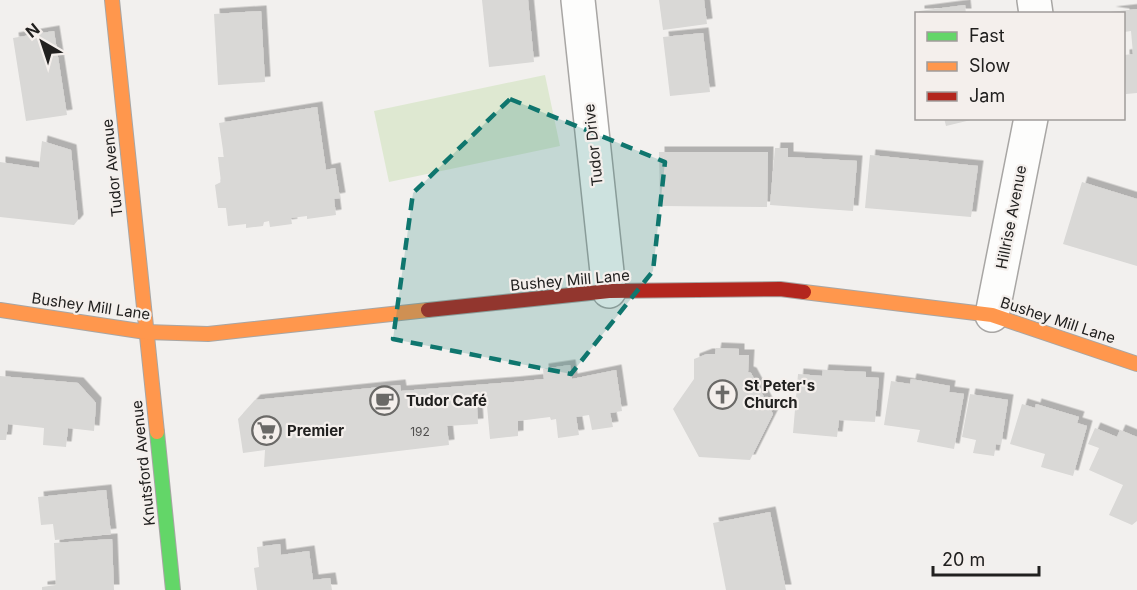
<svg xmlns="http://www.w3.org/2000/svg" width="1137" height="590" viewBox="0 0 1137 590" font-family="Inter,sans-serif">
	<defs>
		<filter id="shadow"><feDropShadow dx="5.5" dy="-5.5" stdDeviation="0" flood-color="#0004"/></filter>
	</defs>
	<rect width="100%" height="100%" fill="#f2f0ee"/>
	<polygon fill="#dee8d1" points="545,75 560,146 389,182 374,111"/>
	<g fill="#d9d8d6" filter="url(#shadow)">
		<polygon points="482,0 528,0 534,62 489,67"/>
		<polygon points="659,0 704,0 707,24 663,30"/>
		<polygon points="965,5 966,14 919,14 919,11"/>
		<polygon points="1137,9 1137,93 1126,94 1124,55 1133,54 1131,31 1124,32 1124,14 1110,12"/>
		<polygon points="261,11 265,82 218,85 214,14"/>
		<polygon points="54,31 67,115 26,121 13,38"/>
		<polygon points="703,33 710,92 670,96 663,37"/>
		<polygon points="317,107 326,170 335,168 340,198 334,199 336,215 307,219 307,216 291,218 292,224 270,227 269,221 264,222 263,226 246,228 246,224 228,226 226,208 218,208 215,185 221,182 218,157 224,157 219,123"/>
		<polygon points="944,118 975,118 975,119 946,126"/>
		<polygon points="42,141 71,150 78,220 74,225 0,217 0,162 39,168"/>
		<polygon points="775,148 788,148 788,157 857,161 853,211 770,205"/>
		<polygon points="659,152 768,152 767,207 660,206"/>
		<polygon points="870,155 978,166 971,217 865,208"/>
		<polygon points="1082,182 1137,199 1137,266 1063,244"/>
		<polygon points="716,348 739,349 739,355 749,355 748,372 751,373 773,414 750,460 699,457 673,409 694,379 694,359 707,354 715,354"/>
		<polygon points="570,365 572,379 616,370 622,411 610,413 613,427 592,430 589,415 576,417 579,435 558,438 556,419 551,420 550,417 518,421 518,436 490,439 487,406 477,407 478,424 447,426 449,445 264,467 265,450 243,453 238,419 255,400 400,385 401,391 514,382 544,379 543,369"/>
		<polygon points="823,370 866,372 866,377 879,378 875,422 839,420 837,437 793,433 798,374 822,376"/>
		<polygon points="0,376 78,383 96,403 94,431 68,428 66,447 43,445 44,428 8,424 6,440 0,440"/>
		<polygon points="911,379 950,386 949,392 964,394 954,449 917,442 920,430 884,425 891,381 910,384"/>
		<polygon points="970,394 1008,400 1001,445 996,444 994,456 973,453 976,440 962,437"/>
		<polygon points="1022,404 1035,408 1036,404 1079,417 1077,423 1087,426 1073,476 1041,467 1045,454 1010,444"/>
		<polygon points="1095,428 1117,437 1120,430 1137,437 1137,521 1132,525 1109,515 1123,485 1089,470 1099,448 1088,444"/>
		<polygon points="106,490 111,534 55,540 53,524 41,525 38,497"/>
		<polygon points="770,512 786,590 726,590 713,523"/>
		<polygon points="112,539 114,590 42,590 42,587 56,585 54,543"/>
		<polygon points="280,544 281,555 309,551 313,580 330,578 332,590 257,590 254,568 259,567 257,547"/>
	</g>
	<g fill="none" stroke-linecap="round" stroke-linejoin="round">
		<defs>
			<g id="street">
				<polyline points="578,0 609,291"/>
				<polyline points="1034,0 1036,14"/>
				<polyline points="992,315 1031,118"/>
			</g>
			<polyline id="fast" points="157,432 173,590"/>
			<g id="slow">
				<polyline points="112,0 157,432"/>
				<polyline points="804,292 992,315 1137,364"/>
				<polyline points="0,310 146,332 208,334 428,310"/>
			</g>
			<polyline id="jam" points="428,310 609,291 780,289 804,292"/>
		</defs>
		<use href="#street" stroke="#a8a6a4" stroke-width="36"/>
		<use href="#fast" stroke="#a8a6a4" stroke-width="16"/>
		<use href="#slow" stroke="#a8a6a4" stroke-width="16"/>
		<use href="#jam" stroke="#a8a6a4" stroke-width="16"/>
		<use href="#street" stroke="#fdfdfc" stroke-width="33"/>
		<use href="#fast" stroke="#63d668" stroke-width="14"/>
		<use href="#slow" stroke="#ff974d" stroke-width="14"/>
		<use href="#jam" stroke="#b3261e" stroke-width="14"/>
	</g>
	<path fill="#0f766e" fill-opacity="0.2" stroke="#0f766e" stroke-width="4.5" stroke-dasharray="12 8" stroke-linejoin="round" d="M510,99L665,162L653,271L571,374L393,339L413,193Z"/>
	<defs>
		<symbol id="church-ring" viewBox="-11 -11 22 22"><circle r="9.5" fill="#f4efec" stroke="#6a6967" stroke-width="1.5"/><path d="M-1.2-6h2.4v3.5h3.3v2.4h-3.3V6h-2.4V-.1h-3.3v-2.4h3.3Z" fill="#6a6967"/></symbol>
		<symbol id="cafe-ring" viewBox="-11 -11 22 22"><circle r="9.5" fill="#f4efec" stroke="#6a6967" stroke-width="1.5"/><path d="M-5.5-4.5H6V0H3Q3 3.5 0 3.5H-2.5Q-5.5 3.5-5.5 0ZM3-3.2v2h1.7v-2ZM-6 4.5H4V6H-6Z" fill="#6a6967"/></symbol>
		<symbol id="supermarket-ring" viewBox="-11 -11 22 22"><circle r="9.5" fill="#f4efec" stroke="#6a6967" stroke-width="1.5"/><path d="M-6-5.5h2.5l.6 2H6L4.5 2H-2.5L-4.4-4H-6ZM-1.5 3.2a1.3 1.3 0 1 0 .1 0ZM3 3.2a1.3 1.3 0 1 0 .1 0Z" fill="#6a6967"/></symbol>
	</defs>
	<g fill-rule="evenodd">
		<use href="#church-ring" x="706" y="378" width="33" height="33"/>
		<use href="#cafe-ring" x="368" y="384" width="33" height="33"/>
		<use href="#supermarket-ring" x="250" y="414" width="33" height="33"/>
	</g>
	<g text-anchor="middle" dominant-baseline="central" stroke-width="4.5" stroke-linejoin="round" paint-order="stroke">
		<g font-size="12" fill="#504f4e">
			<text x="420" y="431">192</text>
		</g>
		<g font-size="15" fill="#21201f" stroke="#f4efec">
			<text transform="translate(593 145) rotate(-96)">Tudor Drive</text>
			<text transform="translate(112 168) rotate(-96)">Tudor Avenue</text>
			<text transform="translate(1011 217) rotate(-79)">Hillrise Avenue</text>
			<text transform="translate(570 280) rotate(-5)">Bushey Mill Lane</text>
			<text transform="translate(91 306) rotate(8)">Bushey Mill Lane</text>
			<text transform="translate(1058 320) rotate(18)">Bushey Mill Lane</text>
			<text transform="translate(143 463) rotate(-96)">Knutsford Avenue</text>
		</g>
		<g font-size="15" font-weight="bold" fill="#21201f" stroke="#f4efec" text-anchor="start">
			<text x="744" y="385">St Peter's<tspan x="744" dy="17">Church</tspan></text>
			<text x="406" y="400">Tudor Café</text>
			<text x="287" y="430">Premier</text>
		</g>
	</g>
	<rect x="915" y="12" width="210" height="108" fill="#f4efec" stroke="#a09c9a" stroke-width="1.5"/>
	<rect x="927" y="32" width="30" height="9" fill="#63d668" stroke="#a09c9a" stroke-width="1.5"/>
	<text x="969" y="42" font-size="18" fill="#21201f">Fast</text>
	<rect x="927" y="62" width="30" height="9" fill="#ff974d" stroke="#a09c9a" stroke-width="1.5"/>
	<text x="969" y="72" font-size="18" fill="#21201f">Slow</text>
	<rect x="927" y="92" width="30" height="9" fill="#b3261e" stroke="#a09c9a" stroke-width="1.5"/>
	<text x="969" y="102" font-size="18" fill="#21201f">Jam</text>
	<g transform="translate(42 42) rotate(321)" stroke="#f4efec" stroke-width="4.5" paint-order="stroke">
	<path d="M0-4.5L10 22L0 15L-10 22Z" fill="#21201f"/>
	<text y="-9" font-size="16" font-weight="bold" text-anchor="middle" fill="#21201f">N</text>
	</g>
	<path d="M933 566v9h106v-9" fill="none" stroke="#21201f" stroke-width="3"/>
	<text x="942" y="566" font-size="18" fill="#21201f" stroke="#f4efec" stroke-width="4.5" paint-order="stroke">20 m</text>
</svg>
